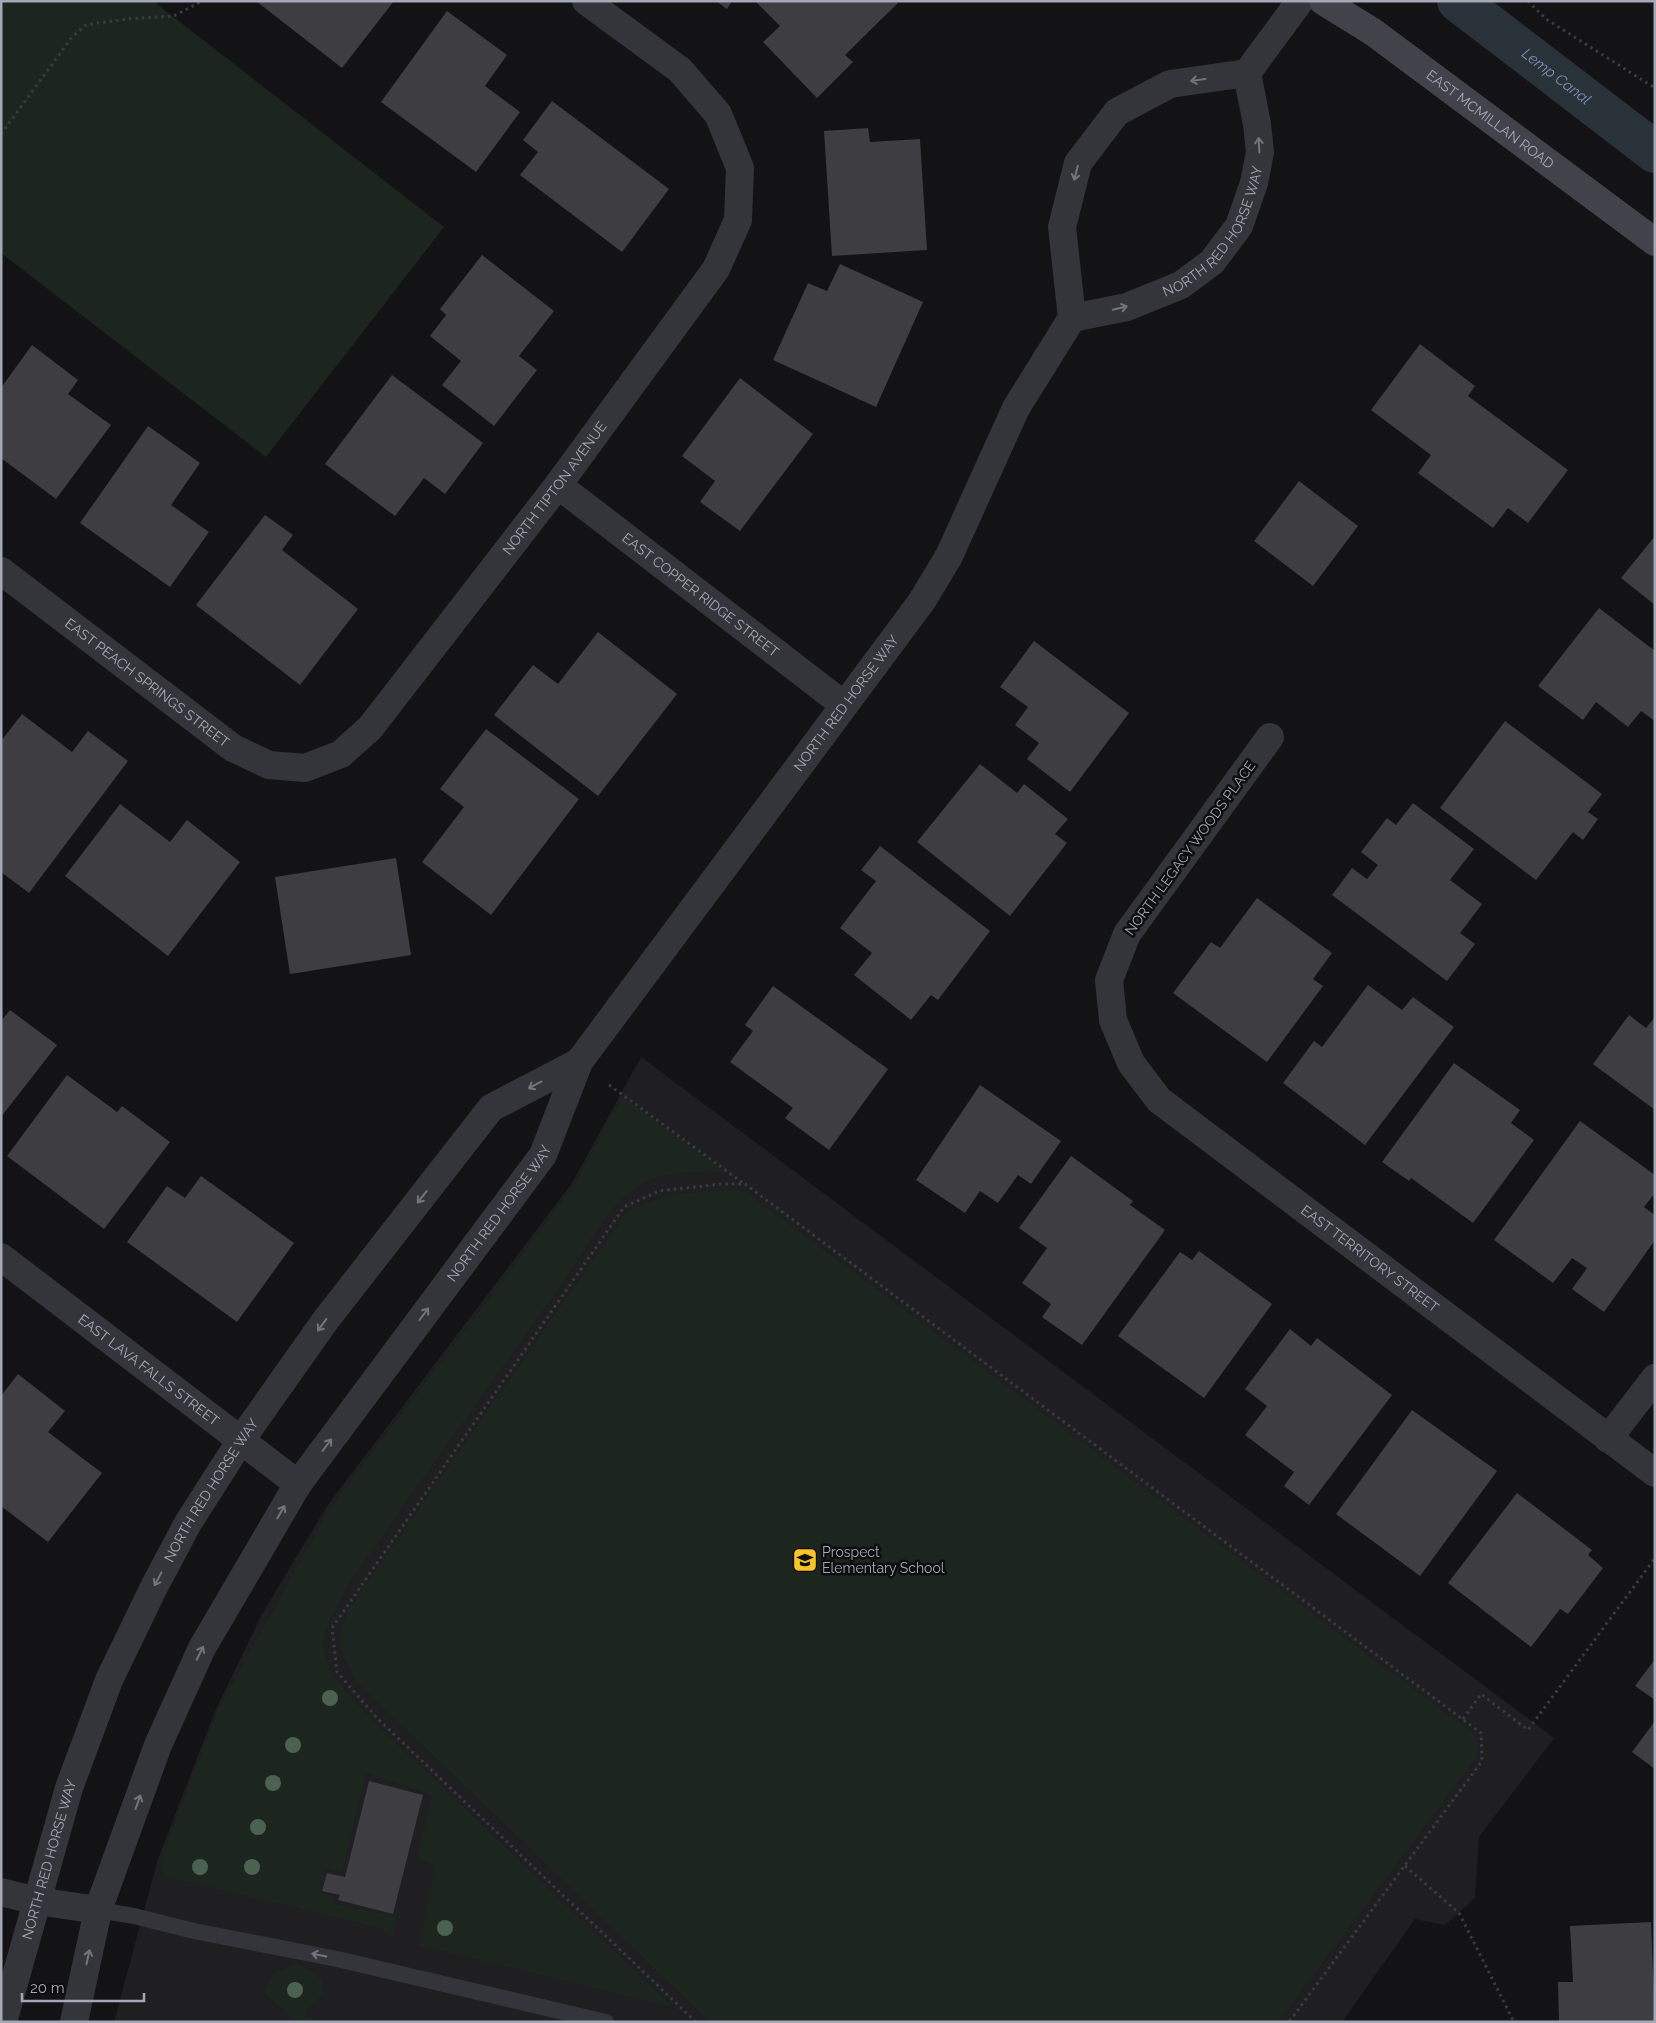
<svg xmlns="http://www.w3.org/2000/svg" width="1656" height="2023" viewBox="0 0 1656 2023" font-family="Raleway,sans-serif">
	<rect width="100%" height="100%" fill="#131315"/>
	<polygon fill="#1f1f22" points="641,1057 1554,1738 1479,1837 1475,1898 1445,1925 1415,1919 1342,2022 114,2022 158,1859 216,1709 262,1614 327,1506 572,1183"/>
	<g fill="#1d251f">
		<polygon points="1,1 153,1 444,227 266,457 1,253"/>
		<path d="M622,1097L725,1172C695,1171 663,1170 637,1187C606,1206 580,1258 559,1288C489,1386 419,1483 350,1582C342,1597 320,1633 324,1650C329,1678 354,1699 372,1720L673,2007L419,1945L435,1866L417,1859L433,1795L366,1773L342,1873L325,1868L320,1893L334,1896L333,1903L396,1917L392,1937L382,1929L360,1923L164,1876L160,1861L218,1710L329,1510L574,1186Z"/>
		<path d="M729,1189L746,1192L1473,1733L1478,1744L1476,1758L1278,2022H710L356,1681C340,1651 336,1644 348,1610L626,1213C661,1193 690,1193 729,1189Z"/>
		<path d="M294,1964C308,1967 325,1976 324,1993L305,2012L316,2022H296L265,1993L272,1974Z"/>
	</g>
	<g fill="none" stroke-linecap="round" stroke-linejoin="round">
		<path stroke="#293139" stroke-width="42" id="s1" d="M1458,1L1655,152"/>
	</g>
	<g fill="#3d3d42">
		<polygon points="256,1 394,1 342,68"/>
		<polygon points="716,1 732,1 727,9"/>
		<polygon points="758,1 896,1 898,3 845,55 853,62 817,98 763,42 780,26 757,3"/>
		<polygon points="447,11 507,55 485,86 520,112 476,172 381,102"/>
		<polygon points="552,101 669,189 622,252 520,175 538,152 523,140"/>
		<polygon points="868,128 870,142 920,139 927,250 832,256 824,131"/>
		<polygon points="482,255 554,311 519,356 537,370 494,426 442,385 461,361 430,336 446,315 440,309"/>
		<polygon points="840,264 923,302 876,407 773,360 808,283 827,291"/>
		<polygon points="1420,344 1475,386 1468,396 1568,470 1528,523 1508,508 1493,528 1418,473 1431,455 1371,410"/>
		<polygon points="32,345 78,380 68,394 111,425 56,499 1,458 1,384 3,385"/>
		<polygon points="392,375 483,443 445,494 424,478 395,516 325,464"/>
		<polygon points="740,378 813,434 740,531 700,502 715,481 682,456"/>
		<polygon points="148,426 200,463 171,505 209,532 170,587 80,523"/>
		<polygon points="1299,481 1358,526 1313,586 1254,541"/>
		<polygon points="265,515 293,535 282,550 358,609 300,685 196,605"/>
		<polygon points="1655,536 1655,605 1621,578"/>
		<polygon points="1599,608 1655,651 1655,721 1641,711 1628,727 1596,702 1583,720 1538,686"/>
		<polygon points="598,632 677,694 598,796 494,715 533,665 558,684"/>
		<polygon points="1034,641 1129,713 1070,792 1027,759 1039,743 1015,725 1028,707 1000,687"/>
		<polygon points="22,714 72,752 88,731 128,761 29,893 1,872 1,741"/>
		<polygon points="1505,721 1602,794 1588,812 1598,819 1583,840 1573,832 1536,880 1440,808"/>
		<polygon points="486,729 579,799 491,915 422,862 464,807 440,789"/>
		<polygon points="980,764 1017,793 1024,784 1068,819 1055,834 1067,843 1010,916 917,842"/>
		<polygon points="1413,803 1474,849 1450,880 1482,904 1460,933 1475,944 1447,981 1332,895 1352,868 1367,879 1378,865 1361,852 1387,818 1396,825"/>
		<polygon points="120,804 170,842 187,820 240,862 168,956 65,876"/>
		<polygon points="880,846 990,931 938,1000 931,995 911,1020 854,975 872,953 840,928 876,881 861,870"/>
		<polygon points="396,858 411,955 290,974 275,877"/>
		<polygon points="1257,898 1332,953 1313,979 1323,986 1267,1062 1173,993 1211,942 1220,948"/>
		<polygon points="1368,985 1402,1010 1413,997 1454,1027 1365,1145 1283,1083 1314,1041 1322,1047"/>
		<polygon points="773,986 888,1069 829,1150 785,1118 793,1108 730,1062 753,1031 745,1025"/>
		<polygon points="10,1010 57,1045 1,1117 1,1021"/>
		<polygon points="1629,1015 1646,1028 1655,1017 1655,1110 1593,1064"/>
		<polygon points="1454,1063 1520,1110 1511,1123 1534,1140 1473,1223 1411,1178 1409,1181 1382,1162"/>
		<polygon points="67,1075 117,1112 122,1106 170,1142 104,1229 7,1156"/>
		<polygon points="980,1085 1061,1141 1031,1184 1018,1175 998,1203 980,1191 965,1213 916,1180"/>
		<polygon points="1580,1121 1655,1175 1655,1193 1644,1207 1655,1215 1655,1240 1604,1312 1572,1289 1587,1268 1572,1258 1553,1283 1494,1240"/>
		<polygon points="1071,1156 1133,1201 1130,1205 1165,1230 1082,1345 1042,1317 1051,1304 1022,1283 1047,1248 1019,1228"/>
		<polygon points="201,1176 294,1243 237,1322 127,1242 167,1186 185,1198"/>
		<polygon points="1199,1251 1272,1304 1204,1398 1118,1336 1180,1252 1192,1260"/>
		<polygon points="1290,1329 1311,1346 1317,1338 1392,1395 1309,1505 1284,1486 1294,1472 1245,1435 1267,1406 1245,1389"/>
		<polygon points="18,1374 65,1411 48,1432 102,1473 48,1542 1,1506 1,1396"/>
		<polygon points="1412,1410 1497,1471 1420,1576 1336,1514"/>
		<polygon points="1517,1493 1592,1550 1588,1555 1603,1568 1568,1614 1560,1609 1531,1647 1448,1583"/>
		<polygon points="1655,1659 1655,1700 1635,1686"/>
		<polygon points="1655,1721 1655,1769 1632,1752"/>
		<polygon points="369,1781 423,1795 393,1914 338,1900 340,1895 322,1891 327,1873 345,1877"/>
		<polygon points="1651,1922 1655,2022 1559,2022 1558,1982 1573,1982 1570,1926"/>
	</g>
	<g fill="none" stroke-linecap="round" stroke-linejoin="round">
		<g stroke="#3a3b41" stroke-width="3" stroke-dasharray="2.5 4" stroke-linecap="butt">
			<polyline points="1528,1 1546,19 1655,88"/>
			<polyline points="1,134 72,37 86,25 126,19 174,16 202,1"/>
			<polyline points="1,262 1,264"/>
			<polyline points="609,1085 743,1183"/>
			<polyline points="1463,1719 1481,1694 1528,1730 1655,1558"/>
			<polyline points="1405,1866 1459,1913 1514,2022"/>
			<polyline points="696,2022 378,1719 337,1672 332,1628 624,1207 659,1191 721,1184 745,1184 1481,1733 1482,1761 1289,2022"/>
		</g>
		<polyline stroke="#34353a" stroke-width="16" points="98,1910 134,1916 194,1931 337,1959 606,2022"/>
		<g stroke="#34353a" stroke-width="28">
			<path id="s2" d="M558,485L844,705"/>
			<path id="s3" d="M1,571L233,748L269,765L305,768L341,754L370,728L558,485L716,269L738,220L740,168L718,114L680,70L586,1"/>
			<path id="s4" d="M1270,737L1127,934L1109,980L1113,1020L1131,1063L1159,1100L1655,1473"/>
			<path id="s5" d="M1,1257L298,1484"/>
			<polyline points="1608,1439 1655,1378"/>
			<polyline points="1,1892 37,1901 98,1910"/>
		</g>
		<g stroke="#34353a" stroke-width="28">
			<path id="s6" d="M1072,318L1127,307L1181,285L1212,262L1239,226L1254,183L1260,152L1257,124L1247,73"/>
			<path id="s7" d="M3,2022L69,1788L109,1680L154,1587L188,1523L241,1440L325,1321L491,1108L579,1062"/>
			<path id="s8" d="M74,2022L98,1910L158,1745L202,1648L298,1484L543,1155L579,1062L922,601L949,556L1016,408L1072,318L1062,227L1078,163L1117,112L1170,84L1247,73L1300,1"/>
		</g>
		<path stroke="#42434a" stroke-width="28" id="s9" d="M1323,1L1373,32L1655,242"/>
	</g>
	<g fill="#4c6250">
		<circle cx="330" cy="1698" r="8"/>
		<circle cx="293" cy="1745" r="8"/>
		<circle cx="273" cy="1783" r="8"/>
		<circle cx="258" cy="1827" r="8"/>
		<circle cx="200" cy="1867" r="8"/>
		<circle cx="252" cy="1867" r="8"/>
		<circle cx="445" cy="1928" r="8"/>
		<circle cx="295" cy="1990" r="8"/>
	</g>
	<defs><path id="oneway-shaft" d="M-6 0H5M1.5-3L5.5 0L1.5 3" fill="none" stroke-width="1.6" stroke-linecap="round" stroke-linejoin="round" transform="scale(1.25)"/></defs>
	<g stroke="#72747e">
		<use href="#oneway-shaft" transform="translate(1198 80) rotate(172)"/>
		<use href="#oneway-shaft" transform="translate(1259 145) rotate(-93)"/>
		<use href="#oneway-shaft" transform="translate(1076 173) rotate(104)"/>
		<use href="#oneway-shaft" transform="translate(1120 308) rotate(-13)"/>
		<use href="#oneway-shaft" transform="translate(535 1085) rotate(152)"/>
		<use href="#oneway-shaft" transform="translate(422 1197) rotate(128)"/>
		<use href="#oneway-shaft" transform="translate(424 1314) rotate(-53)"/>
		<use href="#oneway-shaft" transform="translate(322 1325) rotate(126)"/>
		<use href="#oneway-shaft" transform="translate(327 1445) rotate(-53)"/>
		<use href="#oneway-shaft" transform="translate(281 1512) rotate(-60)"/>
		<use href="#oneway-shaft" transform="translate(158 1579) rotate(118)"/>
		<use href="#oneway-shaft" transform="translate(200 1653) rotate(-64)"/>
		<use href="#oneway-shaft" transform="translate(138 1802) rotate(-70)"/>
		<use href="#oneway-shaft" transform="translate(319 1955) rotate(-168)"/>
		<use href="#oneway-shaft" transform="translate(88 1957) rotate(-78)"/>
	</g>
	<defs>
		<symbol id="school-square" viewBox="-11 -11 22 22"><rect x="-9" y="-9" width="18" height="18" rx="4" fill="#f8c428" stroke="#0e0e10"/><path d="M0-5L7-2L0 1L-7-2ZM-4 1L0 2.5L4 1V4Q0 6-4 4Z" fill="#111"/></symbol>
	</defs>
	<g fill-rule="evenodd">
		<use href="#school-square" x="791" y="1546" width="28" height="28"/>
	</g>
	<g text-anchor="middle" dominant-baseline="central" stroke-width="5" stroke-linejoin="round" paint-order="stroke">
		<g font-size="14" fill="#a4a8b6" stroke="#0e0e10">
			<text stroke="none"><textPath href="#s9" startOffset="205">EAST MCMILLAN ROAD</textPath></text>
			<text stroke="none"><textPath href="#s6" startOffset="178">NORTH RED HORSE WAY</textPath></text>
			<text stroke="none"><textPath href="#s3" startOffset="748">NORTH TIPTON AVENUE</textPath></text>
			<text stroke="none"><textPath href="#s2" startOffset="180">EAST COPPER RIDGE STREET</textPath></text>
			<text stroke="none"><textPath href="#s3" startOffset="184">EAST PEACH SPRINGS STREET</textPath></text>
			<text stroke="none"><textPath href="#s8" startOffset="1544">NORTH RED HORSE WAY</textPath></text>
			<text transform="translate(1190 848) rotate(-54)">NORTH LEGACY WOODS PLACE</text>
			<text stroke="none"><textPath href="#s8" startOffset="924">NORTH RED HORSE WAY</textPath></text>
			<text stroke="none"><textPath href="#s4" startOffset="690">EAST TERRITORY STREET</textPath></text>
			<text stroke="none"><textPath href="#s5" startOffset="186">EAST LAVA FALLS STREET</textPath></text>
			<text stroke="none"><textPath href="#s7" startOffset="574">NORTH RED HORSE WAY</textPath></text>
			<text stroke="none"><textPath href="#s7" startOffset="169">NORTH RED HORSE WAY</textPath></text>
		</g>
		<g font-size="14" fill="#a4a8b6" stroke="#0e0e10" text-anchor="start">
			<text x="822" y="1552">Prospect<tspan x="822" dy="16">Elementary School</tspan></text>
		</g>
		<g font-size="15" font-style="italic" fill="#7a93b3" stroke="#0e0e10">
			<text stroke="none"><textPath href="#s1" startOffset="124">Lemp Canal</textPath></text>
		</g>
	</g>
	<rect width="1656" height="2023" fill="none" stroke="#a4a8b6" stroke-width="5"/>
	<path d="M22 1993v8h122v-8" fill="none" stroke="#a4a8b6" stroke-width="2.5"/>
	<text x="30" y="1993" font-size="15" fill="#a4a8b6" stroke="#0e0e10" stroke-width="4" paint-order="stroke">20 m</text>
</svg>
